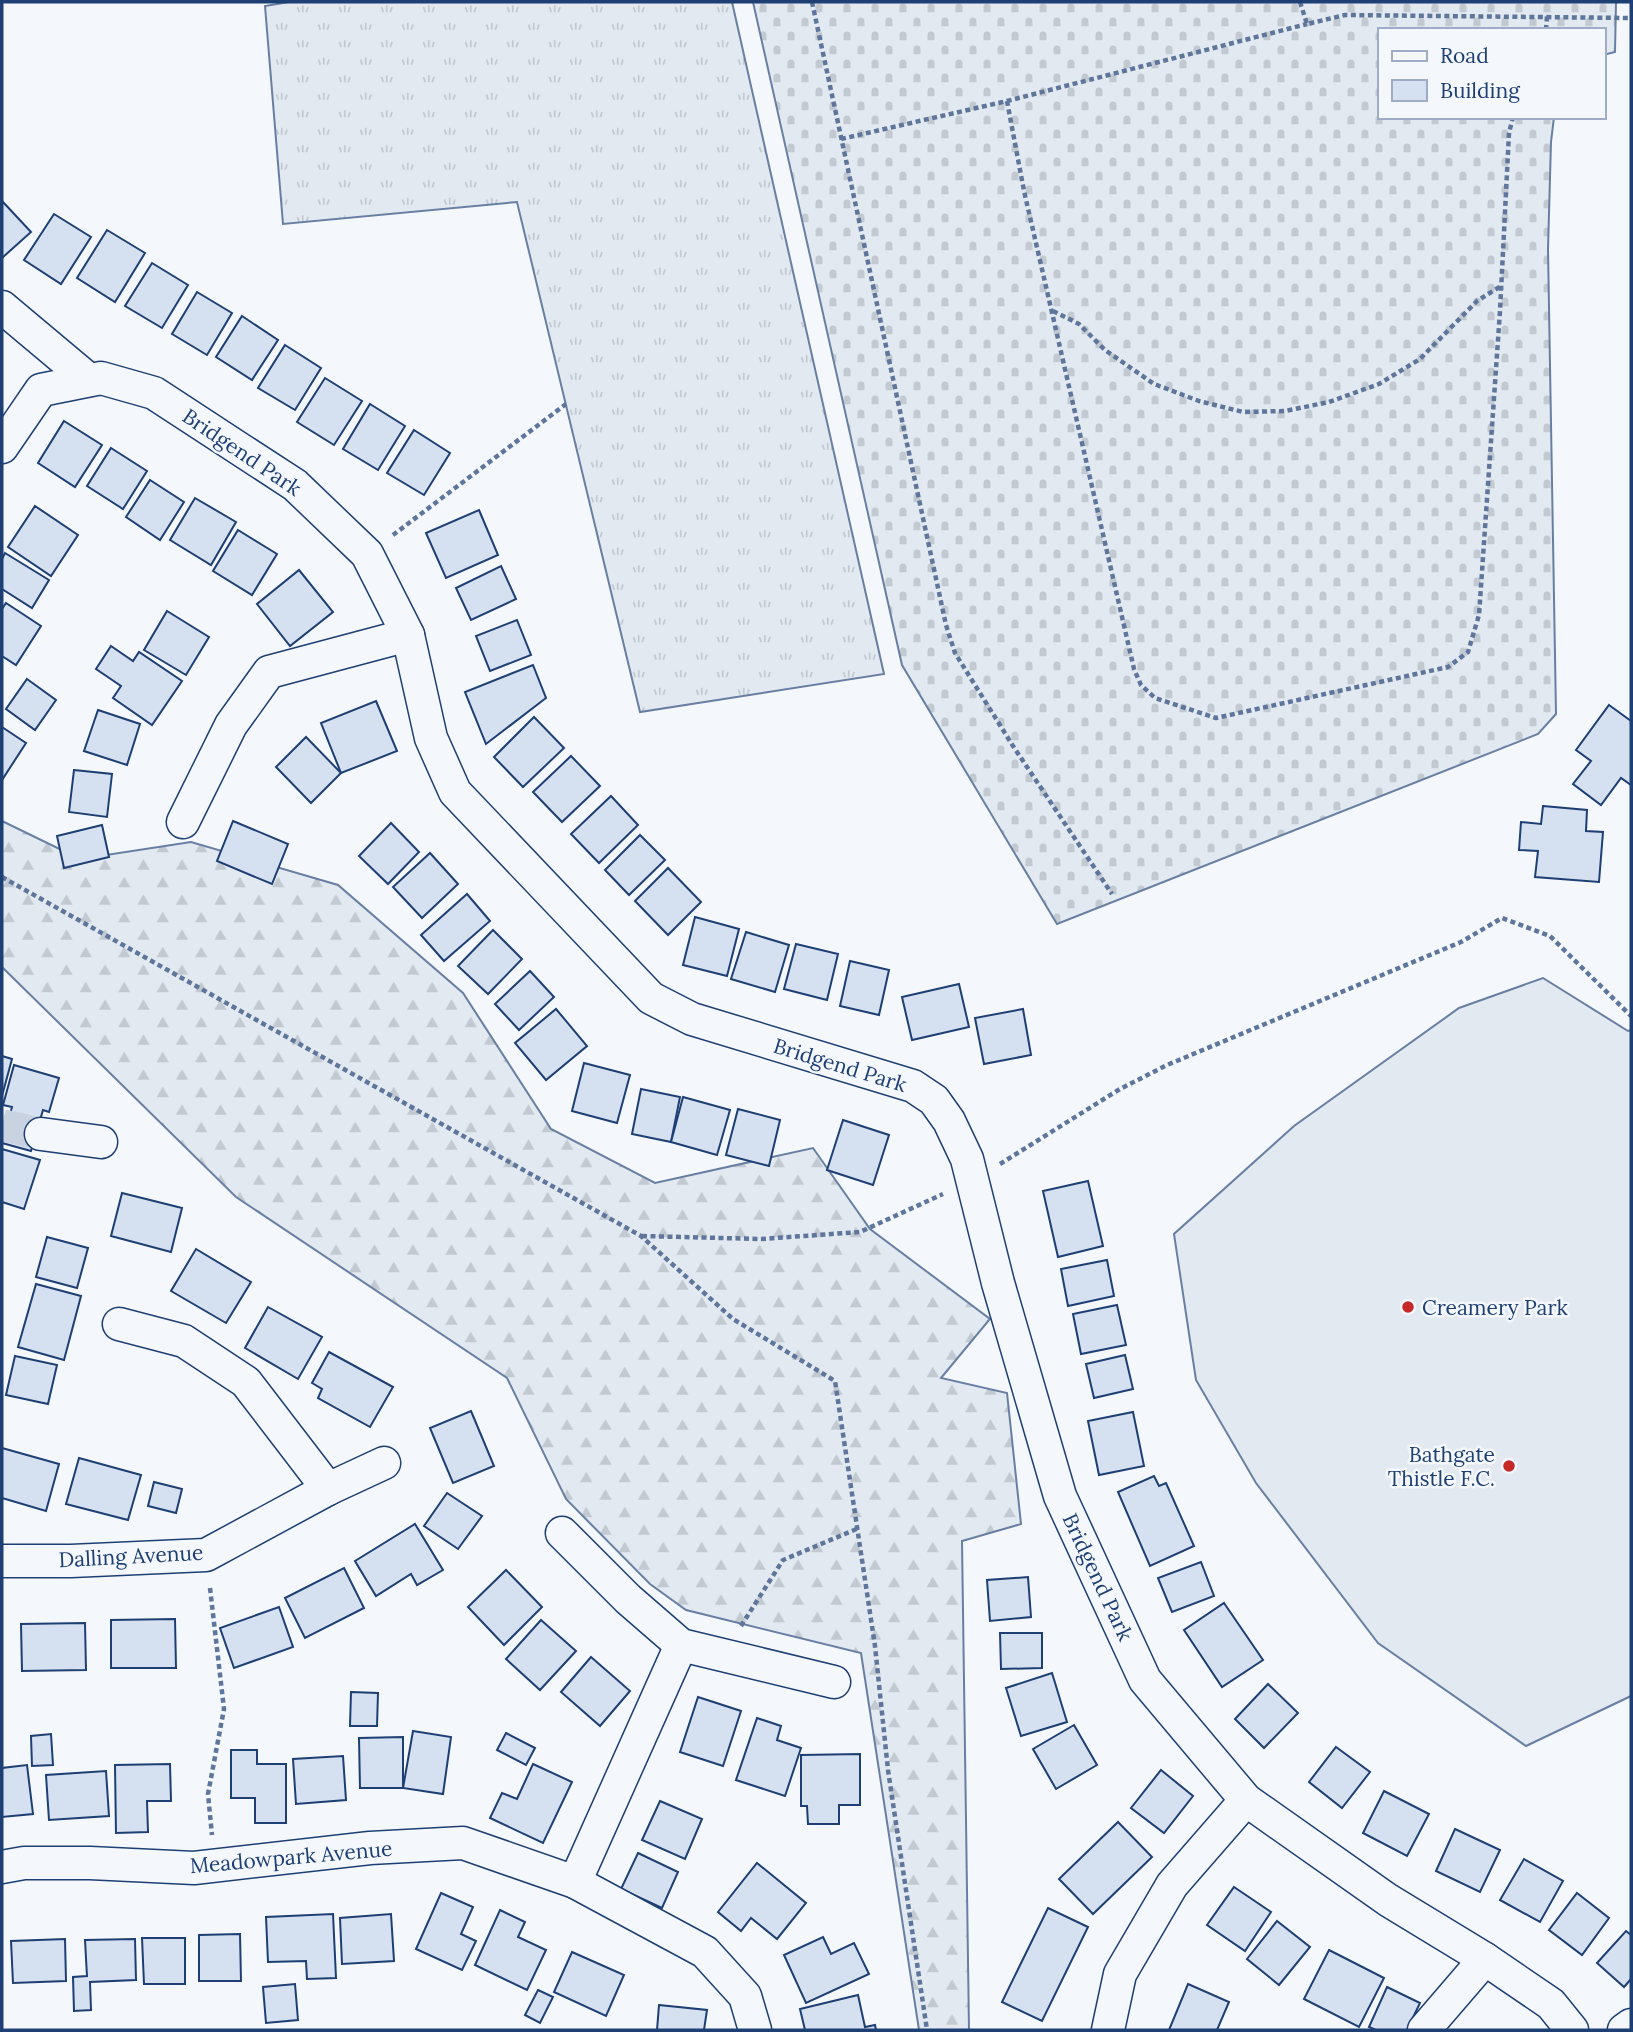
<svg xmlns="http://www.w3.org/2000/svg" width="1633" height="2032" viewBox="0 0 1633 2032" font-family="Lora,serif">
	<defs>
		<pattern id="grass-tufts" width="24" height="20" patternUnits="userSpaceOnUse" patternTransform="scale(1.75)"><rect width="24" height="20" fill="#e3e9f0"/><path d="M3 7l-1-3M5 7V3M7 7l1-3M15 17l-1-3M17 17v-4M19 17l1-3" fill="none" stroke="#c2c9d1"/></pattern>
		<pattern id="forest-firs" width="22" height="20" patternUnits="userSpaceOnUse" patternTransform="scale(1.75)"><rect width="22" height="20" fill="#e3e9f0"/><path d="M5 1l3.5 6h-7zM16 11l3.5 6h-7z" fill="#c2c9d1"/></pattern>
		<pattern id="cemetery-stones" width="16" height="16" patternUnits="userSpaceOnUse" patternTransform="scale(1.75)"><rect width="16" height="16" fill="#e3e9f0"/><path d="M2 7V4a2 2 0 0 1 4 0v3zM10 15v-3a2 2 0 0 1 4 0v3z" fill="#c2c9d1"/></pattern>
	</defs>
	<rect width="100%" height="100%" fill="#f4f7fb"/>
	<polygon fill="url(#grass-tufts)" stroke="#687fa3" stroke-width="2" points="289,2 732,2 884,674 640,712 517,202 283,224 265,6"/>
	<polygon fill="url(#forest-firs)" stroke="#687fa3" stroke-width="2" points="2,821 80,859 191,842 338,885 463,993 551,1129 655,1183 813,1148 870,1229 990,1319 941,1378 1007,1393 1021,1524 962,1541 969,2030 919,2030 861,1653 686,1610 650,1584 566,1499 507,1378 236,1197 2,967"/>
	<polygon fill="url(#cemetery-stones)" stroke="#687fa3" stroke-width="2" points="753,2 1616,2 1615,52 1603,55 1603,30 1379,30 1379,117 1554,117 1551,142 1548,249 1556,714 1538,734 1057,924 902,665"/>
	<polygon fill="#e3e9f0" stroke="#687fa3" stroke-width="2" points="1543,978 1628,1031 1631,1030 1631,1696 1526,1746 1378,1643 1256,1483 1196,1380 1174,1234 1294,1126 1459,1008"/>
	<g fill="#d5e0f0" stroke="#1d3f73" stroke-width="2">
		<polygon points="3,202 31,232 2,258 2,203"/>
		<polygon points="54,214 91,237 61,284 24,260"/>
		<polygon points="107,230 145,253 115,302 77,278"/>
		<polygon points="152,263 188,285 162,328 125,306"/>
		<polygon points="197,292 232,313 207,355 172,334"/>
		<polygon points="242,316 278,340 252,380 216,357"/>
		<polygon points="285,345 321,368 295,410 258,388"/>
		<polygon points="325,378 362,401 334,445 297,422"/>
		<polygon points="370,404 405,426 378,470 343,449"/>
		<polygon points="64,421 102,445 75,487 38,463"/>
		<polygon points="414,430 450,453 424,495 387,473"/>
		<polygon points="111,448 147,471 123,509 87,486"/>
		<polygon points="150,480 184,502 160,540 126,517"/>
		<polygon points="195,498 236,522 211,565 170,540"/>
		<polygon points="35,506 78,535 51,576 8,547"/>
		<polygon points="479,510 498,555 446,578 426,533"/>
		<polygon points="238,530 277,554 252,595 213,571"/>
		<polygon points="5,553 49,580 32,608 2,589 2,559"/>
		<polygon points="501,566 516,599 471,620 456,588"/>
		<polygon points="299,570 333,612 290,646 257,604"/>
		<polygon points="6,603 41,626 16,665 2,656 2,609"/>
		<polygon points="167,611 209,637 186,675 144,650"/>
		<polygon points="517,620 531,655 490,671 476,636"/>
		<polygon points="111,646 133,661 139,652 182,681 152,725 113,698 121,686 96,669"/>
		<polygon points="533,665 546,698 486,744 465,692"/>
		<polygon points="27,679 56,700 35,730 6,709"/>
		<polygon points="376,701 397,751 341,773 321,723"/>
		<polygon points="1609,705 1631,721 1631,785 1621,778 1601,805 1573,784 1591,761 1576,750"/>
		<polygon points="98,710 140,724 127,765 84,751"/>
		<polygon points="534,717 564,748 523,787 494,757"/>
		<polygon points="2,727 26,743 2,780"/>
		<polygon points="306,737 341,773 311,803 276,767"/>
		<polygon points="571,756 600,786 562,822 533,792"/>
		<polygon points="74,770 112,774 107,817 69,812"/>
		<polygon points="611,796 638,825 599,863 571,834"/>
		<polygon points="1543,806 1587,810 1586,831 1603,832 1599,882 1535,877 1538,851 1519,850 1521,822 1541,824"/>
		<polygon points="233,821 288,844 272,884 217,861"/>
		<polygon points="391,823 419,852 388,884 359,856"/>
		<polygon points="102,825 109,857 64,868 57,836"/>
		<polygon points="640,835 665,860 629,895 605,870"/>
		<polygon points="430,853 458,884 422,918 393,887"/>
		<polygon points="668,868 701,902 668,935 635,901"/>
		<polygon points="467,894 490,921 444,961 421,935"/>
		<polygon points="695,917 739,929 727,976 683,965"/>
		<polygon points="493,930 522,959 488,994 458,966"/>
		<polygon points="746,932 789,945 775,992 731,979"/>
		<polygon points="796,944 838,954 827,1000 784,989"/>
		<polygon points="850,961 889,970 879,1015 840,1006"/>
		<polygon points="530,971 554,997 519,1030 495,1004"/>
		<polygon points="959,984 969,1027 912,1040 902,997"/>
		<polygon points="556,1009 587,1046 546,1080 515,1043"/>
		<polygon points="1023,1009 1031,1055 984,1064 975,1018"/>
		<polygon points="2,1056 12,1059 2,1096"/>
		<polygon points="584,1063 630,1075 617,1123 572,1111"/>
		<polygon points="14,1065 59,1078 49,1112 43,1110 31,1151 2,1143 12,1107 3,1105"/>
		<polygon points="641,1089 680,1097 671,1142 632,1134"/>
		<polygon points="683,1097 730,1110 717,1155 671,1142"/>
		<polygon points="738,1109 780,1120 769,1166 726,1155"/>
		<polygon points="843,1120 889,1135 873,1185 827,1170"/>
		<polygon points="2,1149 40,1160 24,1209 2,1202"/>
		<polygon points="1088,1181 1103,1246 1058,1257 1043,1191"/>
		<polygon points="122,1193 182,1208 171,1252 111,1236"/>
		<polygon points="47,1237 88,1248 77,1288 36,1277"/>
		<polygon points="196,1249 251,1282 226,1323 171,1291"/>
		<polygon points="1107,1260 1114,1296 1068,1306 1061,1269"/>
		<polygon points="36,1284 81,1296 64,1360 18,1347"/>
		<polygon points="1117,1305 1126,1345 1081,1354 1073,1314"/>
		<polygon points="268,1307 322,1337 298,1379 245,1348"/>
		<polygon points="329,1352 393,1387 370,1427 318,1398 322,1389 312,1383"/>
		<polygon points="1125,1355 1133,1389 1094,1398 1086,1364"/>
		<polygon points="15,1356 57,1365 48,1404 6,1395"/>
		<polygon points="471,1411 494,1466 453,1483 430,1428"/>
		<polygon points="1133,1412 1144,1466 1099,1475 1088,1421"/>
		<polygon points="2,1448 59,1464 46,1511 2,1498"/>
		<polygon points="79,1458 141,1475 128,1520 66,1504"/>
		<polygon points="1154,1476 1159,1486 1166,1483 1194,1546 1150,1566 1118,1492"/>
		<polygon points="154,1482 182,1489 176,1513 148,1506"/>
		<polygon points="447,1493 482,1516 458,1549 424,1526"/>
		<polygon points="415,1524 443,1570 417,1585 411,1574 376,1596 355,1561"/>
		<polygon points="1201,1562 1214,1596 1172,1612 1158,1578"/>
		<polygon points="344,1568 364,1608 305,1638 285,1598"/>
		<polygon points="506,1570 542,1607 504,1645 468,1607"/>
		<polygon points="1028,1577 1031,1617 990,1621 987,1580"/>
		<polygon points="1224,1603 1263,1660 1222,1687 1184,1630"/>
		<polygon points="279,1607 293,1647 234,1668 220,1628"/>
		<polygon points="175,1619 176,1668 111,1668 111,1620"/>
		<polygon points="541,1620 576,1651 540,1690 506,1659"/>
		<polygon points="85,1623 86,1670 22,1671 21,1624"/>
		<polygon points="1000,1633 1042,1633 1042,1668 1001,1669"/>
		<polygon points="591,1657 630,1691 600,1726 561,1692"/>
		<polygon points="1052,1673 1067,1722 1021,1736 1006,1688"/>
		<polygon points="1268,1684 1298,1713 1264,1748 1235,1719"/>
		<polygon points="351,1692 378,1693 377,1726 350,1726"/>
		<polygon points="698,1697 741,1711 723,1766 680,1752"/>
		<polygon points="757,1718 781,1726 777,1740 801,1748 785,1796 736,1780"/>
		<polygon points="1074,1725 1097,1765 1056,1789 1033,1749"/>
		<polygon points="413,1731 451,1737 443,1794 403,1788"/>
		<polygon points="506,1733 535,1748 526,1765 497,1750"/>
		<polygon points="51,1734 53,1765 32,1766 31,1736"/>
		<polygon points="403,1737 403,1788 360,1788 359,1738"/>
		<polygon points="1336,1747 1370,1772 1342,1808 1309,1782"/>
		<polygon points="231,1750 257,1750 257,1764 286,1764 286,1823 255,1823 255,1798 231,1798"/>
		<polygon points="860,1754 860,1805 839,1805 839,1824 808,1824 807,1806 801,1806 801,1755"/>
		<polygon points="343,1756 346,1800 296,1804 293,1759"/>
		<polygon points="170,1764 171,1801 147,1801 148,1832 116,1833 115,1765"/>
		<polygon points="533,1764 572,1782 543,1843 490,1818 502,1793 517,1799"/>
		<polygon points="27,1765 33,1814 2,1817 2,1768"/>
		<polygon points="1161,1770 1193,1796 1164,1833 1131,1808"/>
		<polygon points="106,1771 109,1816 49,1820 46,1775"/>
		<polygon points="1384,1791 1429,1814 1407,1856 1363,1833"/>
		<polygon points="660,1801 702,1819 685,1859 642,1840"/>
		<polygon points="1118,1822 1152,1857 1093,1914 1059,1879"/>
		<polygon points="1455,1829 1500,1850 1480,1892 1436,1871"/>
		<polygon points="638,1853 678,1872 662,1908 621,1889"/>
		<polygon points="1524,1859 1563,1881 1540,1922 1500,1900"/>
		<polygon points="757,1863 806,1903 777,1939 751,1918 741,1931 718,1912"/>
		<polygon points="1234,1887 1271,1912 1245,1951 1207,1925"/>
		<polygon points="441,1893 473,1907 461,1934 476,1941 462,1970 416,1949"/>
		<polygon points="1577,1893 1609,1918 1582,1955 1549,1930"/>
		<polygon points="1048,1908 1088,1927 1042,2021 1002,2002"/>
		<polygon points="500,1910 525,1922 518,1937 546,1950 527,1990 475,1965"/>
		<polygon points="333,1914 336,1978 307,1979 306,1961 268,1962 266,1917"/>
		<polygon points="391,1914 394,1961 342,1964 340,1918"/>
		<polygon points="1277,1921 1310,1947 1279,1985 1247,1959"/>
		<polygon points="1626,1931 1631,1935 1631,1979 1624,1987 1597,1963"/>
		<polygon points="240,1934 241,1981 199,1981 199,1935"/>
		<polygon points="823,1937 831,1954 854,1943 869,1974 806,2003 784,1955"/>
		<polygon points="142,1938 185,1938 185,1984 144,1984"/>
		<polygon points="65,1939 66,1981 13,1983 11,1941"/>
		<polygon points="135,1939 136,1980 90,1982 91,2010 74,2011 73,1977 87,1976 85,1940"/>
		<polygon points="1329,1950 1384,1978 1359,2027 1304,1999"/>
		<polygon points="572,1952 624,1975 606,2016 554,1992"/>
		<polygon points="295,1984 298,2020 266,2023 263,1987"/>
		<polygon points="1188,1984 1229,2002 1217,2030 1169,2030"/>
		<polygon points="1387,1987 1420,2003 1407,2030 1376,2030 1369,2027"/>
		<polygon points="538,1990 553,1997 540,2023 525,2015"/>
		<polygon points="858,1995 865,2027 875,2025 876,2030 805,2030 800,2009"/>
		<polygon points="659,2005 707,2010 704,2030 657,2030"/>
	</g>
	<g fill="none" stroke-linecap="round" stroke-linejoin="round">
		<polyline stroke="#c9d2e0" stroke-width="32" stroke-dasharray="32 16" stroke-linecap="butt" points="2,1125 41,1134"/>
		<defs>
			<g id="minor">
				<polyline points="2,307 89,380"/>
				<polyline points="2,447 41,390 101,378 154,393 295,485 367,554 408,635 431,738 455,792 651,998 692,1019 913,1086 934,1100 949,1121 967,1159 998,1283 1060,1496 1145,1680 1246,1800 1388,1900 1485,1959 1551,2004 1572,2030"/>
				<polyline points="183,822 231,725 269,672 408,635"/>
				<polyline points="41,1134 101,1142"/>
				<polyline points="119,1324 184,1341 246,1382 328,1489"/>
				<polyline points="562,1533 628,1599 681,1645 834,1682"/>
				<polyline points="2,1561 71,1561 206,1555 328,1489 384,1463"/>
				<polyline points="2,1867 24,1863 90,1863 194,1868 370,1848 463,1843 575,1882 705,1952 745,1996 755,2030"/>
				<polyline points="575,1882 681,1645"/>
				<polyline points="1108,2030 1120,1974 1172,1885 1246,1800"/>
				<polyline points="1424,2030 1485,1959"/>
				<polyline points="1624,2030 1631,2025"/>
			</g>
		</defs>
		<use href="#minor" stroke="#1d3f73" stroke-width="35"/>
		<g stroke="#5e769c" stroke-width="4.5" stroke-dasharray="5 3.5" stroke-linecap="butt">
			<polyline points="812,2 946,625 955,653 1013,746 1112,894"/>
			<polyline points="1300,2 1307,24 1345,15 1631,18"/>
			<polyline points="1546,30 1547,16"/>
			<polyline points="1007,101 1024,191 1134,669 1141,685 1155,698 1216,718 1448,667 1468,652 1479,615 1500,311 1509,133 1513,117"/>
			<polyline points="841,139 1007,101 1307,24"/>
			<polyline points="1053,311 1079,324 1105,350 1154,384 1199,401 1243,412 1285,411 1329,402 1379,384 1420,359 1477,301 1501,286"/>
			<polyline points="393,535 566,404"/>
			<polyline points="2,877 641,1236 733,1319 835,1381 875,1646 888,1770 927,2030"/>
			<polyline points="1000,1164 1120,1089 1167,1065 1461,942 1502,918 1550,936 1631,1016"/>
			<polyline points="642,1236 761,1239 860,1232 943,1194"/>
			<polyline points="210,1588 224,1709 208,1794 212,1835"/>
			<polyline points="741,1626 783,1560 859,1528"/>
		</g>
		<use href="#minor" stroke="#f4f7fb" stroke-width="32"/>
	</g>
	<g fill="#c62828" stroke="#f4f7fb" stroke-width="2.5">
		<circle cx="1408" cy="1307" r="7"/>
		<circle cx="1509" cy="1466" r="7"/>
	</g>
	<g text-anchor="middle" dominant-baseline="central" stroke-width="5" stroke-linejoin="round" paint-order="stroke">
		<g font-size="21" fill="#1d3f73" stroke="#f4f7fb">
			<text transform="translate(242 452) rotate(34)">Bridgend Park</text>
			<text transform="translate(840 1065) rotate(17)">Bridgend Park</text>
			<text transform="translate(131 1556) rotate(-3)">Dalling Avenue</text>
			<text transform="translate(1098 1577) rotate(65)">Bridgend Park</text>
			<text transform="translate(291 1857) rotate(-5)">Meadowpark Avenue</text>
		</g>
		<g font-size="21" fill="#1d3f73" stroke="#f4f7fb" text-anchor="start">
			<text x="1422" y="1307">Creamery Park</text>
			<text x="1495" y="1454" text-anchor="end">Bathgate<tspan x="1495" dy="24">Thistle F.C.</tspan></text>
		</g>
	</g>
	<rect width="1633" height="2032" fill="none" stroke="#1d3f73" stroke-width="7"/>
	<rect x="1378" y="28" width="228" height="91" fill="#f4f7fb" stroke="#9eadc5" stroke-width="2"/>
	<rect x="1392" y="51" width="35" height="10" fill="#f4f7fb" stroke="#9eadc5" stroke-width="2"/>
	<text x="1440" y="63" font-size="21" fill="#1d3f73">Road</text>
	<rect x="1392" y="80" width="35" height="21" fill="#d5e0f0" stroke="#9eadc5" stroke-width="2"/>
	<text x="1440" y="98" font-size="21" fill="#1d3f73">Building</text>
</svg>
